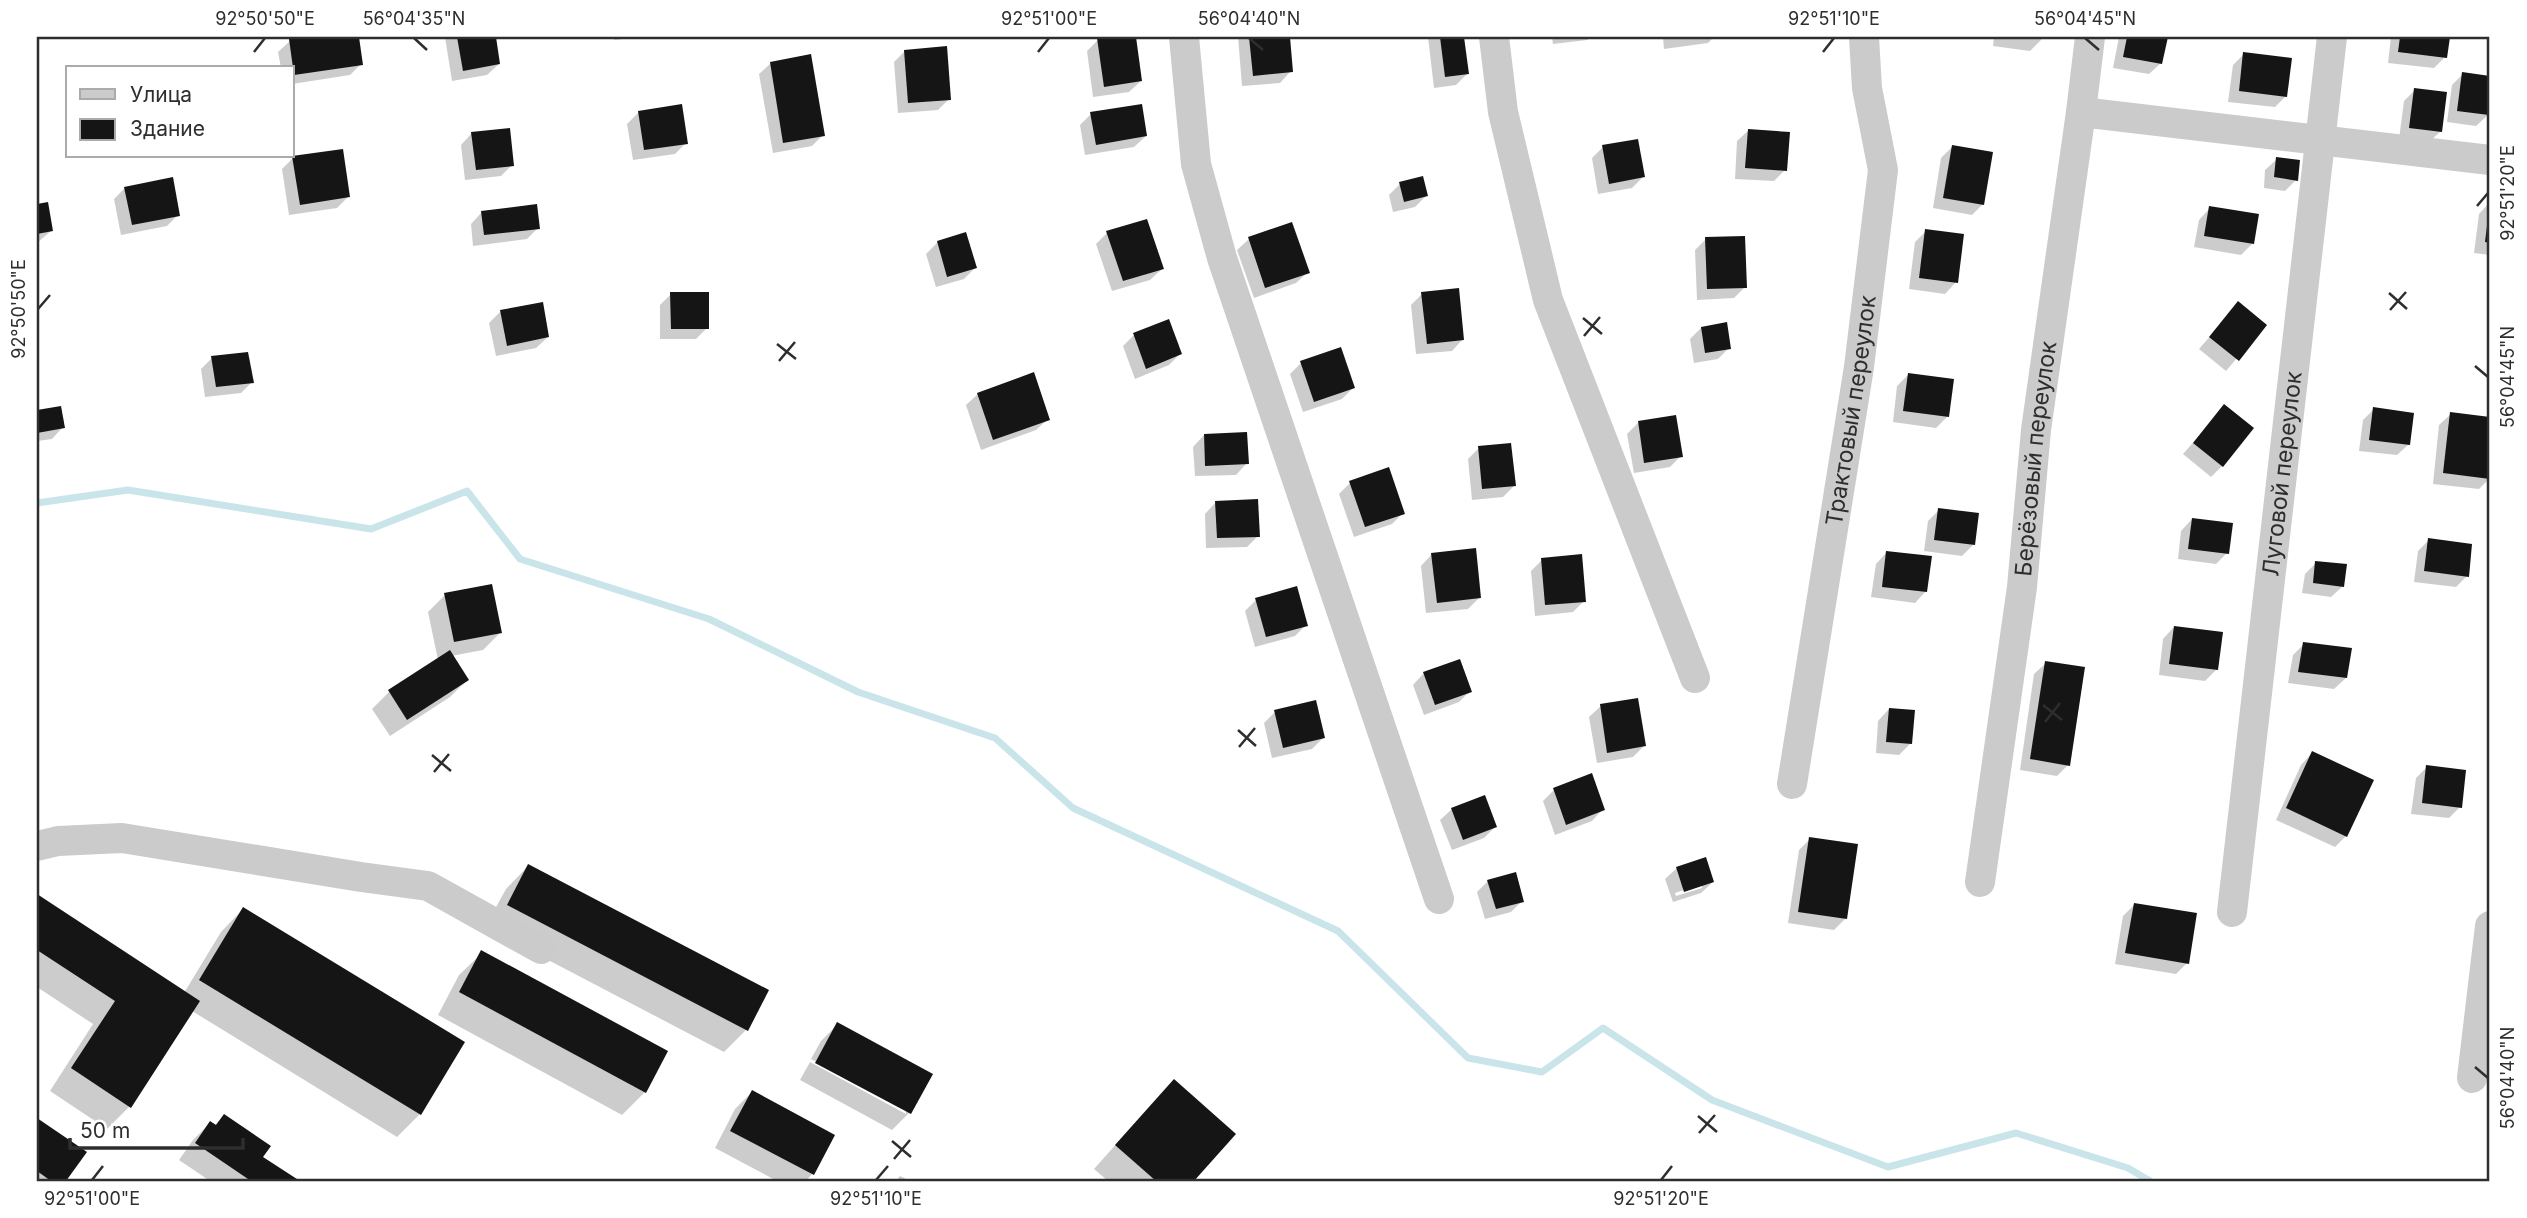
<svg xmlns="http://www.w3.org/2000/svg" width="2527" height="1218" viewBox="0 0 2527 1218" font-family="Inter,sans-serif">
	<rect width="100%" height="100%" fill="#fff"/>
	<g fill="#0003" fill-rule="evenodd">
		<polygon points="317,37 357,37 361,64 350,75 292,84 292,68 281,68 278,52 290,41"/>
		<polygon points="445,37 494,37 499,64 487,75 452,81"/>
		<polygon points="614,37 641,37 614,40"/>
		<polygon points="1119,37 1134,37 1141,81 1129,92 1093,97 1087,51 1098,40"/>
		<polygon points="1238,37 1288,37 1291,71 1280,83 1242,86"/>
		<polygon points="1428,37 1462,37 1467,74 1456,85 1434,88"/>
		<polygon points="1552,37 1591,37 1587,40 1553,44"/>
		<polygon points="1663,37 1714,37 1708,43 1664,49"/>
		<polygon points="1994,37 2042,37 2041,40 2030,51 1993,46"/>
		<polygon points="2119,37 2166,37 2161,63 2149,74 2113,68"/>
		<polygon points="2391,37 2448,37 2445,57 2434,68 2388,63"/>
		<polygon points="905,51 949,99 938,110 898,113 894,62"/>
		<polygon points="2244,54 2286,96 2275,107 2228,102 2233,65"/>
		<polygon points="771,63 823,135 812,146 773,153 759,74"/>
		<polygon points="2463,74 2490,77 2488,115 2476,126 2447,122 2452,85"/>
		<polygon points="2415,90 2441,131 2429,142 2399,139 2404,101"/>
		<polygon points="638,113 686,143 675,154 633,160 627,124"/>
		<polygon points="1091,114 1146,136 1134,147 1085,155 1080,125"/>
		<polygon points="1749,130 1785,170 1774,181 1735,179 1737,141"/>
		<polygon points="472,133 512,165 501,176 465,180 461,145"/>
		<polygon points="1603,147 1643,177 1632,188 1598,194 1592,158"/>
		<polygon points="1952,147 1983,204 1972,215 1933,208 1941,158"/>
		<polygon points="293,158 348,197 337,208 289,215 282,169"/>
		<polygon points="2277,159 2296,180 2285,191 2264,188 2265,170"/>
		<polygon points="1400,184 1426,196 1415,207 1393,212 1389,195"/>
		<polygon points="125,188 178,215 167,226 121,235 114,199"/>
		<polygon points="2490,202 2490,255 2474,253 2479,214"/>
		<polygon points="47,204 51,231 37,243 37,205"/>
		<polygon points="2210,208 2253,243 2241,255 2194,247 2199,220"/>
		<polygon points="482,212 538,228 527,239 473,246 471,224"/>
		<polygon points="1291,225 1308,272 1296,283 1254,298 1237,250 1249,239"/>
		<polygon points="1926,231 1956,282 1945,294 1909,289 1915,242"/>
		<polygon points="1107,233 1162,269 1150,280 1112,291 1096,244"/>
		<polygon points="1706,239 1745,287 1734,298 1697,300 1695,250"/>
		<polygon points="938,242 975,268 964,279 936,287 926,254"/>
		<polygon points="671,294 707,328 696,339 660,339 660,305"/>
		<polygon points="1422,294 1463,339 1452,351 1416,354 1411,305"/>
		<polygon points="2238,304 2265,325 2226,371 2199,349"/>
		<polygon points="500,312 548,337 536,348 496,356 489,323"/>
		<polygon points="1701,328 1729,348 1718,359 1694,363 1690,339"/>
		<polygon points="1134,335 1180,354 1169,365 1135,379 1123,346"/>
		<polygon points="212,358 252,382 241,393 205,397 201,369"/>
		<polygon points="1301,363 1353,388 1342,399 1303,412 1290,374"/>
		<polygon points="1908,375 1947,417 1936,428 1893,422 1897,386"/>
		<polygon points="978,394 1048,419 1036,430 981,450 966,405"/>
		<polygon points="2224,407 2222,466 2211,477 2183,454"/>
		<polygon points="60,408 63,427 52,439 37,441 37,412"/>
		<polygon points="2374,409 2409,444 2397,455 2359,451 2363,420"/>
		<polygon points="2451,414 2490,419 2490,478 2479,489 2433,484 2439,425"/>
		<polygon points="1638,423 1681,456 1670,467 1634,473 1627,434"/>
		<polygon points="1204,435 1247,463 1236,475 1195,476 1193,447"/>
		<polygon points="1479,448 1514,486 1503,497 1472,500 1468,459"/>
		<polygon points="1350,483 1403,513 1392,524 1354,537 1339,494"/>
		<polygon points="1216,502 1258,536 1247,547 1206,548 1205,514"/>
		<polygon points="1939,510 1973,545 1962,556 1924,551 1928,521"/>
		<polygon points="2192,519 2227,553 2216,564 2178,559 2181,531"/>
		<polygon points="2429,540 2467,576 2456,587 2414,582 2418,551"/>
		<polygon points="1887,552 1926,591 1915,603 1871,597 1876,564"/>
		<polygon points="1432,554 1479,598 1468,609 1426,613 1421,566"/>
		<polygon points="1542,560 1584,601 1573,612 1535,616 1531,571"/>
		<polygon points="2316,563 2343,586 2331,597 2302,593 2305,574"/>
		<polygon points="445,595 500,633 483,650 451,656 467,680 450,697 390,736 372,709 389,692 438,660 428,612"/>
		<polygon points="1256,600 1306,625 1295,636 1255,647 1245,611"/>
		<polygon points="2174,627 2216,670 2205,681 2159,675 2163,639"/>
		<polygon points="2304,644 2346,678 2334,689 2288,683 2293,655"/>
		<polygon points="2046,663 2068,765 2057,776 2020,770 2034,674"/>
		<polygon points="1424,673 1470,691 1459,702 1424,715 1413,685"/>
		<polygon points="1601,706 1644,746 1633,757 1597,763 1589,717"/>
		<polygon points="1889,709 1910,744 1899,755 1876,753 1878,721"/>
		<polygon points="1275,712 1323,738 1312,749 1272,758 1264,723"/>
		<polygon points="2312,753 2346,836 2335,847 2276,820 2301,765"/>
		<polygon points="2427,767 2460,807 2449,818 2411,814 2416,778"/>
		<polygon points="1554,790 1603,809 1592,821 1555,835 1543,801"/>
		<polygon points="1452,809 1495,827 1484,838 1452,850 1440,820"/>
		<polygon points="1810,839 1845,919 1834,930 1788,923 1799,850"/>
		<polygon points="528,866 747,1029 724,1052 485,927 506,889"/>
		<path d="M1677,868L1713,882L1701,893L1673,902L1665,879ZM1702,884V888L1676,896L1675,893Z"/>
		<polygon points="1488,881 1522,901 1511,912 1485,919 1477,892"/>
		<polygon points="37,896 184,993 221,932 243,909 420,1114 397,1137 192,1011 129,1107 107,1129 50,1091 93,1024 37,987"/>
		<polygon points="2134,905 2187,963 2176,974 2115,964 2123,916"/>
		<polygon points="482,953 645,1092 622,1115 438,1015 459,975"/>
		<polygon points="838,1024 930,1074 909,1113 892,1130 800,1080 810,1062 906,1114 906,1110 811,1059 821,1041"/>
		<polygon points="752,1092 833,1135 812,1174 806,1181 777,1181 715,1148 735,1109"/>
		<polygon points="1152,1104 1234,1134 1192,1181 1108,1181 1094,1169"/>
		<polygon points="224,1116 261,1157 297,1181 210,1181 179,1160 193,1140 210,1123 214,1126"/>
		<polygon points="37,1120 84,1153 64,1181 37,1181"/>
		<polygon points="900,1176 910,1181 896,1181"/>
	</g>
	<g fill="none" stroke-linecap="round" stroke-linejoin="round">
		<polyline stroke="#c9e5ea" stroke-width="7" points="37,503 128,490 371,529 467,491 520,559 709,619 858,692 995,738 1073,808 1338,931 1468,1058 1542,1072 1603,1028 1712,1100 1888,1167 2016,1133 2128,1168 2150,1181"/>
	</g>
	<g fill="#151515">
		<polygon points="305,37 359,37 363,65 294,75 289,39"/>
		<polygon points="457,37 496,37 500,64 463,71"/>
		<polygon points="1107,37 1136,37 1142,81 1104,87 1097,38"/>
		<polygon points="1249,37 1290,37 1293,72 1253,76"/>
		<polygon points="1440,37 1464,37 1469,74 1445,77"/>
		<polygon points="2127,37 2168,37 2162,64 2123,57"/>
		<polygon points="2400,37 2450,37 2447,58 2398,52"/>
		<polygon points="947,46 951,100 908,103 904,50"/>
		<polygon points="2243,52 2292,58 2287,97 2239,91"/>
		<polygon points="811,54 825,136 783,143 770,62"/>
		<polygon points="2462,72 2490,76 2489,115 2457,111"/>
		<polygon points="2414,88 2447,92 2442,132 2409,128"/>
		<polygon points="682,104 688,144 644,150 638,111"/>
		<polygon points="1142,104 1147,136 1096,145 1090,112"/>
		<polygon points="510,128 514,166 476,170 471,132"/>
		<polygon points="1748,129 1790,132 1787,171 1745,168"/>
		<polygon points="1638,139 1645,177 1609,184 1602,145"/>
		<polygon points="1952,145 1993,152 1984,205 1943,198"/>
		<polygon points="343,149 350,197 300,205 292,156"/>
		<polygon points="2276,157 2300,160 2298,181 2274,177"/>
		<polygon points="1423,176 1428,196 1404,202 1399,182"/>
		<polygon points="173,177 180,216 132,225 124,187"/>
		<polygon points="48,202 53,231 37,234 37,204"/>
		<polygon points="537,204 540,229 484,235 481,211"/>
		<polygon points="2209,206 2259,214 2254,244 2204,236"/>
		<polygon points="2489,210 2490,210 2490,243 2485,242"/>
		<polygon points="1147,219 1164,269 1123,281 1106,231"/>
		<polygon points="1292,222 1310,273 1265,288 1248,237"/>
		<polygon points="1925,229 1964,234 1958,283 1919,278"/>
		<polygon points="966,232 977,268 947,277 937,241"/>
		<polygon points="1745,236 1747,288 1707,289 1705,237"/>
		<polygon points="1459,288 1464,340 1427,344 1421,292"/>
		<polygon points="670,292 709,292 709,329 671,329"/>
		<polygon points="2238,301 2267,325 2239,361 2209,337"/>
		<polygon points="543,302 549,337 507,346 500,310"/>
		<polygon points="1169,319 1182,354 1146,369 1133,333"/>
		<polygon points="1727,322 1731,349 1705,353 1701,327"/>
		<polygon points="1341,347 1355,388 1314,402 1300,361"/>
		<polygon points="248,352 254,383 216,387 211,356"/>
		<polygon points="1034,372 1050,420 993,440 977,393"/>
		<polygon points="1908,373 1954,379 1949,417 1903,411"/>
		<polygon points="2224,404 2254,428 2223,467 2193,443"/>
		<polygon points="61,406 65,428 37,433 37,410"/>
		<polygon points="2373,407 2414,413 2410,445 2369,440"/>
		<polygon points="2450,412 2490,417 2490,479 2443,473"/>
		<polygon points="1676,415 1683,457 1644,463 1638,421"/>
		<polygon points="1247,432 1249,464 1205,466 1204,434"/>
		<polygon points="1511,443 1516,486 1482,489 1478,446"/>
		<polygon points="1389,467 1405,514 1365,527 1349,481"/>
		<polygon points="1258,499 1260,537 1217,538 1215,501"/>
		<polygon points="1938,508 1979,513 1975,545 1934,540"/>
		<polygon points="2192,518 2233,523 2229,554 2188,549"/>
		<polygon points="2428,538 2472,544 2469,577 2424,571"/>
		<polygon points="1476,548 1481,598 1437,603 1431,553"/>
		<polygon points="1886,551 1932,556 1927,592 1882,587"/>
		<polygon points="1582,554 1586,602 1545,605 1541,558"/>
		<polygon points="2315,561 2347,564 2344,587 2313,583"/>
		<polygon points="492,584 502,633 454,642 444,593"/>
		<polygon points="1297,586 1308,626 1266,637 1255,598"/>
		<polygon points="2174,626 2223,632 2218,670 2169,664"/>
		<polygon points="2303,642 2352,648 2347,678 2298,672"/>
		<polygon points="450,650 469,680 407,720 388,690"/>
		<polygon points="1460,659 1472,692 1435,705 1423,672"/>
		<polygon points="2045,661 2085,667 2070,766 2030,759"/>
		<polygon points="1638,698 1646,746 1607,753 1600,704"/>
		<polygon points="1316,700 1325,738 1283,748 1274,710"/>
		<polygon points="1889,708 1915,710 1912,744 1886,742"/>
		<polygon points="2312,751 2374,780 2347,837 2286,808"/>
		<polygon points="2426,765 2466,770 2462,808 2422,803"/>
		<polygon points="1592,773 1605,810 1566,825 1553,788"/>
		<polygon points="1485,795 1497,827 1463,840 1451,808"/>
		<polygon points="1809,837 1858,844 1847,919 1798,912"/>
		<polygon points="1706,857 1714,882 1684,892 1676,867"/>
		<polygon points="528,864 769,990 748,1031 507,905"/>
		<polygon points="1516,872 1524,902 1496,909 1487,880"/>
		<polygon points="37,894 200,1001 131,1108 71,1068 115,1001 37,950"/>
		<polygon points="2134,903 2197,913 2189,964 2125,953"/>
		<polygon points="243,907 465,1042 421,1115 199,980"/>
		<polygon points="481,950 668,1051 646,1093 459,992"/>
		<polygon points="837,1022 933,1074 911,1114 815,1063"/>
		<polygon points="1174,1079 1236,1134 1194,1181 1156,1181 1115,1145"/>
		<polygon points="752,1090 835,1135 814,1175 730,1131"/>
		<polygon points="224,1114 271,1146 263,1157 300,1181 251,1181 195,1143 210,1121 216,1125"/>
		<polygon points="37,1118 87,1152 66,1181 51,1181 37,1171"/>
	</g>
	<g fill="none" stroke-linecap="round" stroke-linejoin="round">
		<g stroke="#cbcbcb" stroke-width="30">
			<polyline points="1184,37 1196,164 1222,258 1439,899"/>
			<polyline points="1494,37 1503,112 1548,300 1695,678"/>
			<polyline points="2081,112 2490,160"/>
			<path id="s1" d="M1792,784L1859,367L1883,170L1867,88L1864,37"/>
			<polyline points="37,846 58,841 122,838 361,877 428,886 541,949"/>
			<path id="s2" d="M1980,882L2022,587L2036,430L2081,112L2090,37"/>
			<path id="s3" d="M2232,912L2332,37"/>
			<polyline points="2472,1078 2490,926"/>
		</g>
	</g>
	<path fill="none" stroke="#2e2e2e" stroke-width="2.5" d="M414,38L427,50M1249,38L1263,50M2085,38L2099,50M254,52L265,38M1038,52L1049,38M1823,52L1834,38M2477,206L2488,193M2389,293L2407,309M38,309L50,295M2390,310L2406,292M1583,318L1602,334M1584,336L1600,317M777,344L796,359M779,361L795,342M2475,366L2488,377M2043,705L2062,720M2045,722L2060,703M1238,730L1256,746M1239,747L1255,728M432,755L451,771M434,772L449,754M2475,1067L2488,1078M1698,1116L1717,1132M1699,1133L1715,1115M892,1141L911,1157M894,1159L910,1140M92,1180L103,1166M876,1180L888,1166M1661,1180L1672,1166"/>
	<g text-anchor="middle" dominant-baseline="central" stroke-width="7" stroke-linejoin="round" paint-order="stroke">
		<g font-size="23" fill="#2e2e2e" stroke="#fff">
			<text stroke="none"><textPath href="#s1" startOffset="378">Трактовый переулок</textPath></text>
			<text stroke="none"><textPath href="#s2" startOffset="427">Берёзовый переулок</textPath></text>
			<text stroke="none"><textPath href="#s3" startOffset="441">Луговой переулок</textPath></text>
		</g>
	</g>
	<rect width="2527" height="1218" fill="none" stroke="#ffffff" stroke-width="77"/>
	<rect x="66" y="66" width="228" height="91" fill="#ffffff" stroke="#ababab" stroke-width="2"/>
	<rect x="80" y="89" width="35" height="10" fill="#cbcbcb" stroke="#ababab" stroke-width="2"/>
	<text x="130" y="102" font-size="21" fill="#2e2e2e">Улица</text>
	<rect x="80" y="119" width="35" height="21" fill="#151515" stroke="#ababab" stroke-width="2"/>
	<text x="130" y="136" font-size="21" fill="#2e2e2e">Здание</text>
	<path d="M70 1138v10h173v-10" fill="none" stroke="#2e2e2e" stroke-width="3.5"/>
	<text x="80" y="1138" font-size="21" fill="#2e2e2e" stroke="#ffffff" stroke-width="5" paint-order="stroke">50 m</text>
	<rect x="38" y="38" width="2450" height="1142" fill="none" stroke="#2e2e2e" stroke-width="2.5"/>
	<g font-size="18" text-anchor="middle" fill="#2e2e2e">
		<text x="265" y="25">92°50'50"E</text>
		<text x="414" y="25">56°04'35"N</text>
		<text x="1049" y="25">92°51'00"E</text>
		<text x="1249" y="25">56°04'40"N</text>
		<text x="1834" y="25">92°51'10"E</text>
		<text x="2085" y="25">56°04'45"N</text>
		<text transform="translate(2508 193) rotate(-90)" y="6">92°51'20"E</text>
		<text transform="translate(19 309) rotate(-90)" y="6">92°50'50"E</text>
		<text transform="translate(2508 377) rotate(-90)" y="6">56°04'45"N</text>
		<text transform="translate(2508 1078) rotate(-90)" y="6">56°04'40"N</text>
		<text x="92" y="1205">92°51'00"E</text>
		<text x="876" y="1205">92°51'10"E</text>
		<text x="1661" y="1205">92°51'20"E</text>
	</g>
</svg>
